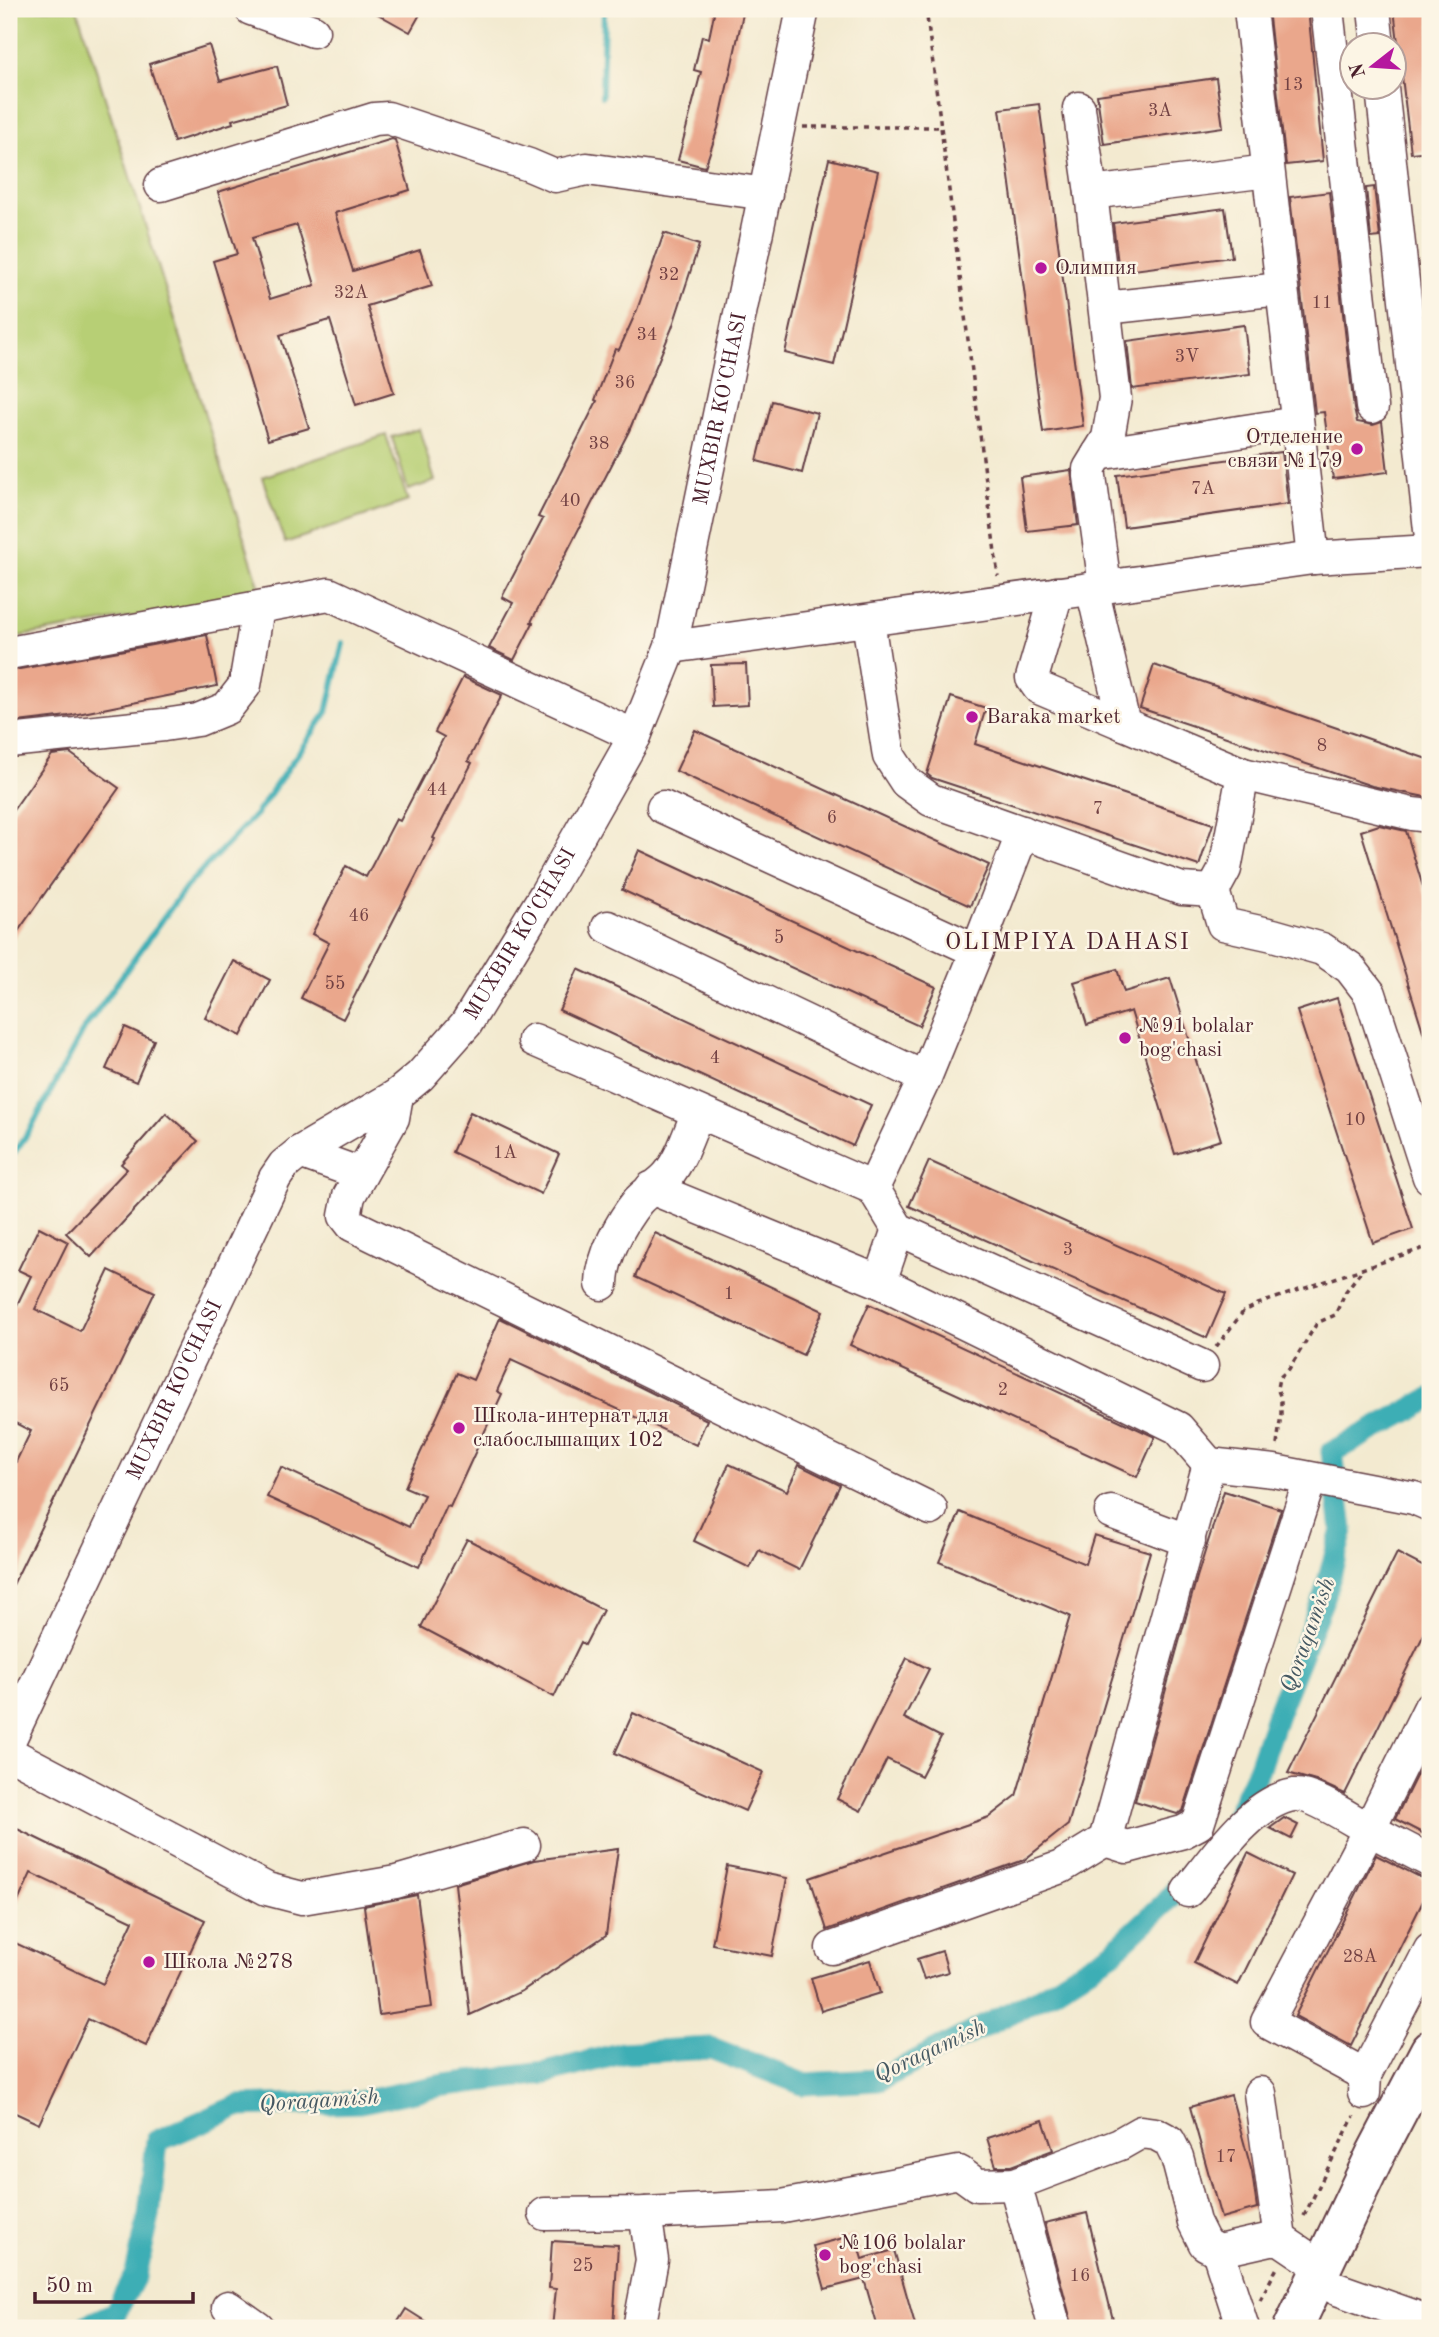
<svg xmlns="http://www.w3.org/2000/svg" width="1439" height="2337" viewBox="0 0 1439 2337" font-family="'Old Standard TT',serif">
	<rect width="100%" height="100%" fill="#fcf5e5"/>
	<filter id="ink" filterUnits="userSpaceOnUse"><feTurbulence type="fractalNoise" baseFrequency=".0143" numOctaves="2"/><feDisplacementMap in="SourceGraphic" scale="14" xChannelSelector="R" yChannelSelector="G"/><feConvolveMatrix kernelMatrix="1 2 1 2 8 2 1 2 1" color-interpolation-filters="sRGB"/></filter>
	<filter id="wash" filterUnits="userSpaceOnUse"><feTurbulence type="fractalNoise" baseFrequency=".00686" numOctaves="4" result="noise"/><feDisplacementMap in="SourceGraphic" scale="28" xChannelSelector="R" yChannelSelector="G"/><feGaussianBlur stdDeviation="1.57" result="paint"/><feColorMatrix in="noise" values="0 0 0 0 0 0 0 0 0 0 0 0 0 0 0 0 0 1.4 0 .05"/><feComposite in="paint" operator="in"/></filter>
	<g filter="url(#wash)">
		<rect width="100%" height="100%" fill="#f3ead0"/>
		<g fill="#b7cf74" stroke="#807750" stroke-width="2">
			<polygon points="9,9 77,9 262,595 9,638"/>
			<polygon points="419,429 435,481 408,490 392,437"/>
			<polygon points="386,435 408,501 285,543 262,477"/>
		</g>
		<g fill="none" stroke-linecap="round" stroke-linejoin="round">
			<g stroke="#3daeb5" stroke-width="6">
				<polyline points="602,96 604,9"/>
				<polyline points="9,1160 30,1130 84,1029 186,887 256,814 327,712 343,643"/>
			</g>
			<g stroke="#3daeb5" stroke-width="23">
				<polyline points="1230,1830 1258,1770 1277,1714 1325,1594 1342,1530 1332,1452 1430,1399"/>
				<polyline points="82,2328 115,2313 136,2274 149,2216 157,2141 238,2106 360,2102 444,2085 546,2073 622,2053 711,2048 803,2084 879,2080 1043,1996 1113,1952 1164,1904 1193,1871"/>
			</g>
		</g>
		<g id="blocks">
			<g fill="#eaa78c" fill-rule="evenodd">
				<polygon points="369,9 423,9 410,32"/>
				<polygon points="715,9 744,9 718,128 705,167 678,160 701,72 694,70 702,36 709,38"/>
				<polygon points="1268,9 1308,9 1323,161 1286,165"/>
				<polygon points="1394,9 1430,9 1430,151 1411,153"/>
				<polygon points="209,45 220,81 277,66 287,105 232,120 233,123 174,142 149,64"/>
				<polygon points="1216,78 1223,127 1104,144 1097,95"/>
				<polygon points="1039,104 1083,426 1043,432 1000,109"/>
				<path d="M392,139L395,140L410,190L335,213L353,271L420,250L432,286L367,306L394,393L356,405L330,320L280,335L309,428L268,440L213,261L237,254L218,192ZM297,225L315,285L270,299L252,238Z"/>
				<polygon points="829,159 878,171 834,365 785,353"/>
				<polygon points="1374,187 1380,237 1371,238 1366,188"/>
				<polygon points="1329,192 1354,409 1357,422 1373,425 1382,422 1388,472 1333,479 1324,412 1315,413 1290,197"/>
				<polygon points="1225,208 1232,257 1119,272 1113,223"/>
				<polygon points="664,233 699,245 672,328 629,431 531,622 533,623 514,660 489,648 513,603 502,597 543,519 538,517 597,401 595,400 615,349 619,350 637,310"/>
				<polygon points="1244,325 1250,374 1132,389 1127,341"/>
				<polygon points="772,401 817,413 802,473 757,461"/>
				<polygon points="1282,452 1288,504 1124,527 1117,475"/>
				<polygon points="1071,470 1078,525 1027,531 1020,477"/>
				<polygon points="207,635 217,686 68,716 9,723 9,671"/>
				<polygon points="746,664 748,705 713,707 711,665"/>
				<polygon points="1154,665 1430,760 1430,798 1372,786 1140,708"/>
				<polygon points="463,677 502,695 468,761 472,763 433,838 435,839 343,1019 301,998 329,943 312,934 346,866 366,877 396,819 400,821 444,737 435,732"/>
				<polygon points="951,697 986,708 975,744 1213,824 1199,866 932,778 927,774"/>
				<polygon points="695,730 989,865 970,906 676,771"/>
				<polygon points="70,753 119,788 9,944 9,816 52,755"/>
				<polygon points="1379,825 1406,831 1430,910 1430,1040 1426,1041 1361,831"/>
				<polygon points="639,850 936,987 919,1026 622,890"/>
				<polygon points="234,961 270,980 241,1036 205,1018"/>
				<polygon points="578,969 871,1105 853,1146 559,1010"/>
				<polygon points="1117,969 1124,992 1170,978 1221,1140 1175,1154 1131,1011 1087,1025 1074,982"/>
				<polygon points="1337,998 1413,1229 1373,1243 1297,1011"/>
				<polygon points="125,1027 154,1040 136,1082 106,1069"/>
				<polygon points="470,1112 559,1154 541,1194 452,1152"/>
				<polygon points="166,1113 198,1141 91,1257 66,1233 127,1169 121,1164"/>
				<polygon points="929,1161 1226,1294 1207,1338 909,1206"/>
				<polygon points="39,1227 68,1242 35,1309 80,1331 109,1270 155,1292 9,1593 9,1476 31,1431 9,1420 9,1300 17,1305 31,1276 18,1270"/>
				<polygon points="655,1233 823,1311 803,1355 635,1277"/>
				<polygon points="869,1304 1155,1437 1137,1477 850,1345"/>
				<polygon points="500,1318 707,1420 696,1445 511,1360 497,1391 502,1394 450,1507 447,1506 419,1567 267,1497 281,1467 409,1527 424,1495 405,1487 457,1373 473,1380"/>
				<polygon points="729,1464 787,1491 799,1465 840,1485 799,1570 759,1550 750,1568 694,1541"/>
				<polygon points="1224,1491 1281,1509 1183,1811 1177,1814 1135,1801 1197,1577"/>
				<polygon points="960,1512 1085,1564 1094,1535 1150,1552 1068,1825 1024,1860 827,1930 810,1878 989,1817 1016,1796 1070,1616 939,1562"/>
				<polygon points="467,1539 603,1610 585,1645 581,1642 554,1697 421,1627"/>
				<polygon points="1397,1553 1430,1570 1430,1622 1345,1794 1319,1782 1288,1773"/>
				<polygon points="907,1658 929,1669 904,1718 941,1737 921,1776 887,1759 861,1811 837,1799"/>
				<polygon points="633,1713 763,1772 745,1811 615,1753"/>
				<polygon points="1430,1748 1430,1837 1395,1819"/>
				<polygon points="1284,1818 1298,1825 1291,1839 1270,1828"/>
				<polygon points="9,1825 205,1920 146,2046 88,2019 39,2124 9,2110 9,1940 103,1984 133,1921 31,1873 9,1921"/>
				<polygon points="618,1849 606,1935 522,1991 470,2015 455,1884 534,1860"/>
				<polygon points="1248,1853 1292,1875 1238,1985 1194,1963"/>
				<polygon points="1376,1855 1430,1882 1430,1887 1351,2046 1295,2016"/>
				<polygon points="727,1866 787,1878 772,1956 712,1944"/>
				<polygon points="417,1895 432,2007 379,2015 364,1906"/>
				<polygon points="942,1951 948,1972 924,1979 917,1959"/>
				<polygon points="870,1960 880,1993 821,2011 811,1978"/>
				<polygon points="1231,2095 1252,2172 1257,2208 1221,2218 1190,2107"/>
				<polygon points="1043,2120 1053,2150 1011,2166 996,2166 987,2138"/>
				<polygon points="1087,2213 1115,2328 1073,2328 1045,2223"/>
				<polygon points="855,2235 862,2259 894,2250 916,2328 878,2328 864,2279 825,2289 813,2246"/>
				<polygon points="552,2241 618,2245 613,2328 552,2328 556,2289 549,2288"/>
				<polygon points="406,2309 436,2328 394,2328"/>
			</g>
		</g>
	</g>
	<g filter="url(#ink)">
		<use href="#blocks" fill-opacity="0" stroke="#633d44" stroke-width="2"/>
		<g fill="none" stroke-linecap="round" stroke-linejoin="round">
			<defs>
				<g id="minor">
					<polyline points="251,9 313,31"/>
					<polyline points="1250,9 1313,558"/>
					<polyline points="1327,9 1372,407"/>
					<polyline points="1374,9 1378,46"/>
					<polyline points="1382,88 1430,530"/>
					<polyline points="1079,108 1091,193 1268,171"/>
					<polyline points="161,185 374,119 388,118 529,165 555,176 587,169 766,194"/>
					<polyline points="1091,193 1115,398 1108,438 1089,469 1105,586"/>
					<polyline points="1105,308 1281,289"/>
					<polyline points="1098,454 1297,423"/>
					<polyline points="1092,588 1124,724 1243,774 1412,814 1430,816"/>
					<polyline points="1057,593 1032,678 1039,688 1124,724"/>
					<polyline points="868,621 889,756 906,782 931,800 1182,889 1213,891 1225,869 1243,774"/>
					<polyline points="671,647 1313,558 1430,551"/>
					<polyline points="9,653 329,594 635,736"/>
					<polyline points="9,741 164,725 198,720 227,708 245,685 258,608"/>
					<polyline points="663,807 977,951"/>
					<polyline points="1213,891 1223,924 1273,935 1322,949 1350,968 1370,994 1429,1177"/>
					<polyline points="608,927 925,1078"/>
					<polyline points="534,1040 873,1188 898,1229 1202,1366"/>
					<polyline points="397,1095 393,1118 349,1196 345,1216 352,1225 931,1509"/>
					<polyline points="300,1152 361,1174"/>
					<polyline points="651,1188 880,1282 898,1229"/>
					<polyline points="873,1188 925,1078 977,951 1023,832"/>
					<polyline points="880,1282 1178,1428 1209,1464 1274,1471 1414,1498 1430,1505"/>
					<path d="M602,1284C602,1257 621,1222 638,1201C647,1191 659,1185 667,1176C682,1158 689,1133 698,1112"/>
					<polyline points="1111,1512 1189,1541"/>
					<path id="s1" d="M9,1741L275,1178L284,1165L300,1152L397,1095L420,1076L466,1024L545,895L635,736L671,647L803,9"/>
					<polyline points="9,1753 267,1889 302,1898 396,1882 524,1845"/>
					<polyline points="1105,1840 1127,1847 1183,1832 1198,1824 1310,1479"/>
					<path d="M1188,1891C1214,1859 1252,1801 1294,1795C1313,1793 1354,1822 1372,1831C1391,1841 1411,1851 1430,1861"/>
					<polyline points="832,1948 1061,1867 1105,1840 1209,1464"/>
					<polyline points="1365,2075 1267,2022 1369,1830 1430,1707"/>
					<polyline points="1260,2093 1280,2239"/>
					<polyline points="1364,2093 1365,2075 1430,1950"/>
					<polyline points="1015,2184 1055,2328"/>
					<polyline points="545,2214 645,2213 782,2206 959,2172 977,2185 1015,2184 1120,2144 1141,2132 1156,2134 1169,2141 1177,2157 1194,2222 1205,2244 1218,2251 1271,2239 1280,2239 1323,2268"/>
					<polyline points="1218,2251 1243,2328"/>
					<polyline points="1337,2289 1430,2322"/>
					<polyline points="228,2307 258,2328"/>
					<polyline points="639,2328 652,2260 645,2213"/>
				</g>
				<polyline id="major" points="1293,2328 1376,2153 1430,2050"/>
			</defs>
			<use href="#minor" stroke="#633d44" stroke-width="35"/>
			<use href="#major" stroke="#633d44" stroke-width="42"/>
			<g stroke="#633d44" stroke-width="3.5" stroke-dasharray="5 5" stroke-linecap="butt">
				<polyline points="926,9 998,576"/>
				<polyline points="803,127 941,127"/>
				<polyline points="1216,1347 1243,1312 1258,1304 1430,1246"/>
				<polyline points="1277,1445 1281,1414 1281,1398 1277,1388 1279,1378 1289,1369 1317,1323 1335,1315 1346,1291 1362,1270"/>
				<polyline points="1304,2216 1354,2116"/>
				<polyline points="1260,2300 1278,2266"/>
			</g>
			<use href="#minor" stroke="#fff" stroke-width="32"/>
			<use href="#major" stroke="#fff" stroke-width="38"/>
		</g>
	</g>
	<g fill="#b5179e" stroke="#fcf5e5" stroke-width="2.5">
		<circle cx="1041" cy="268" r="7"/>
		<circle cx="1357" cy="449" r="7"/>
		<circle cx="972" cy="717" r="7"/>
		<circle cx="1125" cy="1038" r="7"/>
		<circle cx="459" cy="1428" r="7"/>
		<circle cx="149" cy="1962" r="7"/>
		<circle cx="825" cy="2255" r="7"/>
	</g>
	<g text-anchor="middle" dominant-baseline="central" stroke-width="5" stroke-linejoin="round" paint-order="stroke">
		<g font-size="18" fill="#724143">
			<text x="1293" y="85">13</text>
			<text x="1160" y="111">3A</text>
			<text x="669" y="275">32</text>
			<text x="351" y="293">32A</text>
			<text x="1322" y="303">11</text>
			<text x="647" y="335">34</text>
			<text x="1187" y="357">3V</text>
			<text x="625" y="383">36</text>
			<text x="599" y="444">38</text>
			<text x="1203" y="489">7A</text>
			<text x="570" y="501">40</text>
			<text x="1322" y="746">8</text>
			<text x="437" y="790">44</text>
			<text x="1098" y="809">7</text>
			<text x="832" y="818">6</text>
			<text x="359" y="916">46</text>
			<text x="779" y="938">5</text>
			<text x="335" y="984">55</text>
			<text x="715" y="1058">4</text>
			<text x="1355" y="1120">10</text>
			<text x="505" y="1153">1A</text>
			<text x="1068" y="1250">3</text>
			<text x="729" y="1294">1</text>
			<text x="59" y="1386">65</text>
			<text x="1003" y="1390">2</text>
			<text x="1360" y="1957">28A</text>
			<text x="1226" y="2157">17</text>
			<text x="583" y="2266">25</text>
			<text x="1080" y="2276">16</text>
		</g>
		<g font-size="21" fill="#4a1f2b" stroke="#fcf5e5" text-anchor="start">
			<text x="1055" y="268">Олимпия</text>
			<text x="1343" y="437" text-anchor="end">Отделение<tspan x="1343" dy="24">связи №179</tspan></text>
			<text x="986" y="717">Baraka market</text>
			<text x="1139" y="1026">№91 bolalar<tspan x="1139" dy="24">bog'chasi</tspan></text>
			<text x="473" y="1416">Школа-интернат для<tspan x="473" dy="24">слабослышащих 102</tspan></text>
			<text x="163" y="1962">Школа №278</text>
			<text x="839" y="2243">№106 bolalar<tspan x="839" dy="24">bog'chasi</tspan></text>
		</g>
		<g font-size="21" fill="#4a1f2b" stroke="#fcf5e5">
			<text stroke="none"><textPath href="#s1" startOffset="1544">MUXBIR KO'CHASI</textPath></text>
			<text stroke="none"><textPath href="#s1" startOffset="976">MUXBIR KO'CHASI</textPath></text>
			<text stroke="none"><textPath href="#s1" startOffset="388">MUXBIR KO'CHASI</textPath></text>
		</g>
		<g font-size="23" letter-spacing="2" fill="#4a1f2b" stroke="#fcf5e5">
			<text x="1068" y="942">OLIMPIYA DAHASI</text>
		</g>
		<g font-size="23" font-style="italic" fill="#455862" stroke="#fcf5e5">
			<text transform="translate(1308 1635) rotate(-70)">Qoraqamish</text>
			<text transform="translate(930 2051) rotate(-25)">Qoraqamish</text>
			<text transform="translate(319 2101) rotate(-4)">Qoraqamish</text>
		</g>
	</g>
	<rect width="1439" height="2337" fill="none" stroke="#fcf5e5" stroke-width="35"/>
	<g transform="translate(1373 66) rotate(253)"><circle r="33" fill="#fcf5e5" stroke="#b59f9b" stroke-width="2"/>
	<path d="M0-5L12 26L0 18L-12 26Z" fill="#b5179e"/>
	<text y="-10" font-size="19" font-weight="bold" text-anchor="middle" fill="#4a1f2b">N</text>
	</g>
	<path d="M35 2292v10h158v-10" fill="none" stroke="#4a1f2b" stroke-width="3.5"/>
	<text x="46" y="2292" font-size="21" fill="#4a1f2b" stroke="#fcf5e5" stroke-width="5" paint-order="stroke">50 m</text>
</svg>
